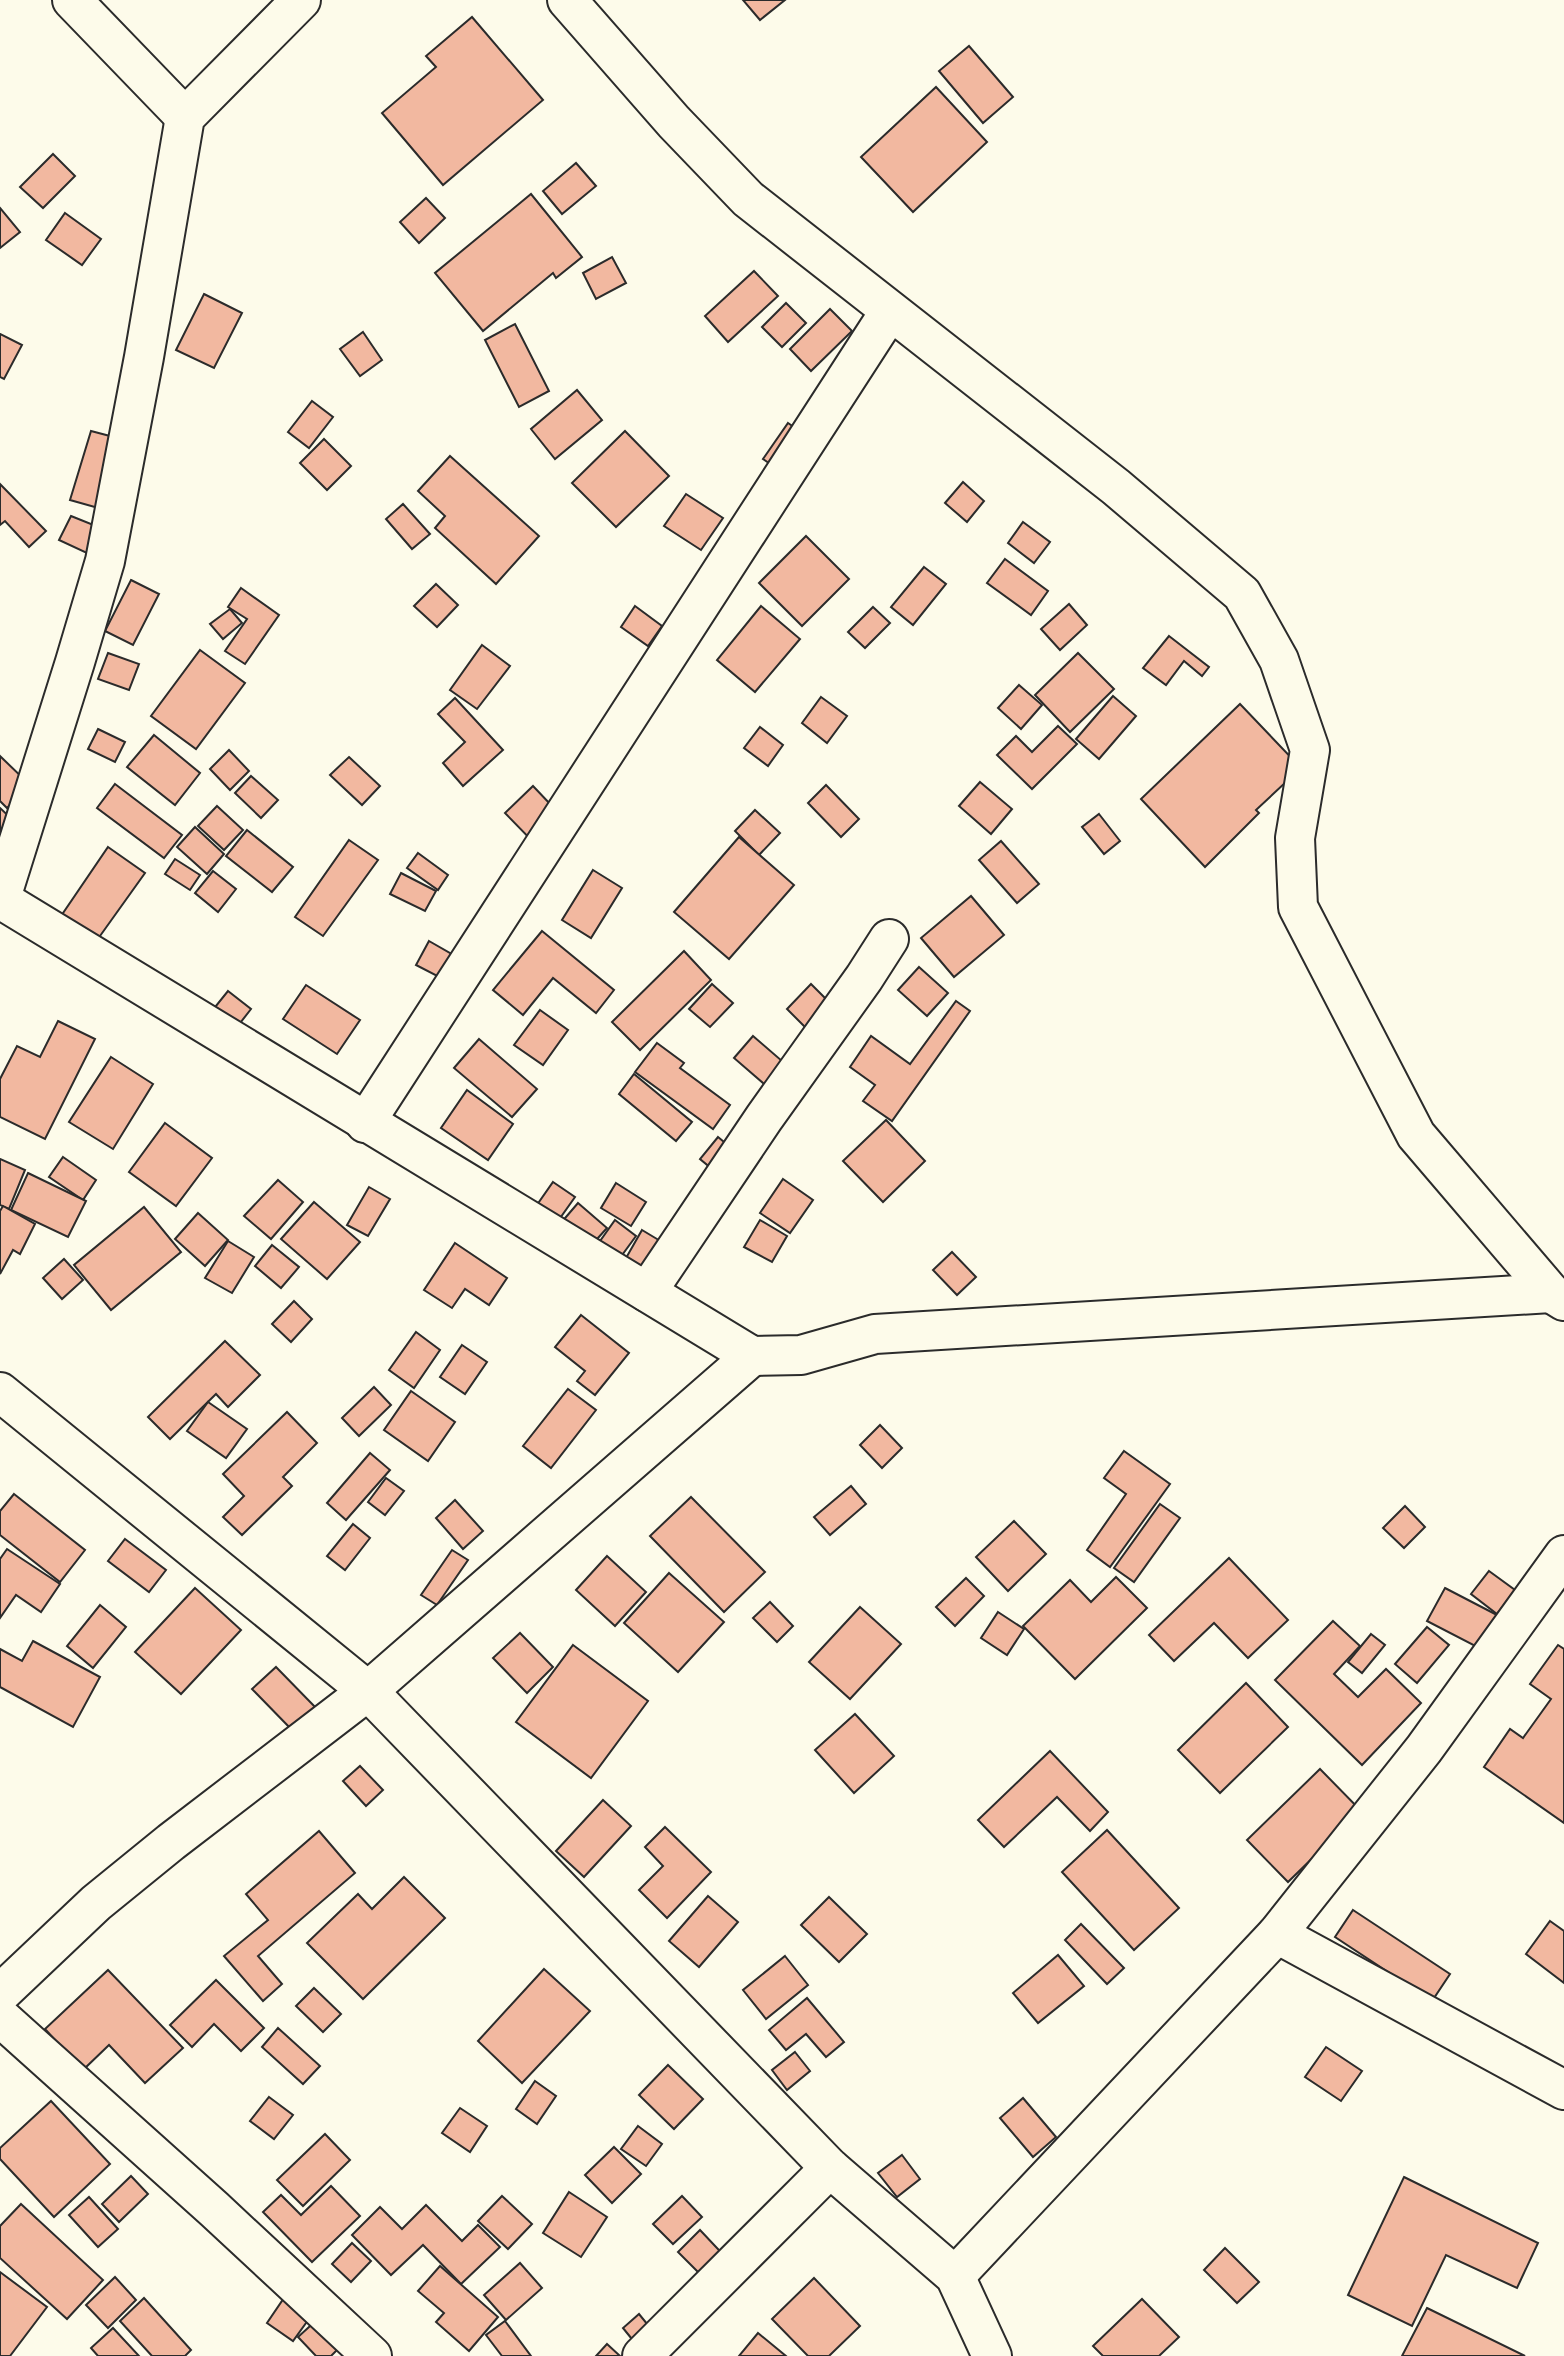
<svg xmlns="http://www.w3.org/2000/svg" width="1564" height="2356" viewBox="0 0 1564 2356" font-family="'Exo 2',sans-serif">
	<rect width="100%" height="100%" fill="#fdfbea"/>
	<g fill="#f2b8a0" stroke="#2b2b2b" stroke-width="2">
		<polygon points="743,0 785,0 760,20"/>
		<polygon points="472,17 543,100 443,185 382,113 436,67 426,56"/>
		<polygon points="969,46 1013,97 983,123 939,71"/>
		<polygon points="936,87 987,142 913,212 861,157"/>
		<polygon points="53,154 75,176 43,208 20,187"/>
		<polygon points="576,163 596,186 562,214 543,191"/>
		<polygon points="531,194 582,257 556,278 553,273 483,331 435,273"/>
		<polygon points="426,198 445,218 419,243 400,222"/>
		<polygon points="0,208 20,232 0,248"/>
		<polygon points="65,213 101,239 82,265 46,240"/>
		<polygon points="612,257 626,283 596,299 583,273"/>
		<polygon points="754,271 778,296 728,342 705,316"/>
		<polygon points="204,294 242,313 214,368 176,350"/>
		<polygon points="786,303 806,323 782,347 762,327"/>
		<polygon points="830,309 852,331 811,371 790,349"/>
		<polygon points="515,324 549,391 519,407 485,340"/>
		<polygon points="363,332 382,360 360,376 340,349"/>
		<polygon points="0,334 22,345 4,379 0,377"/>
		<polygon points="577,390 602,420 555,459 531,429"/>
		<polygon points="312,401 333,417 309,448 288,432"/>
		<polygon points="788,423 807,436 782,472 763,459"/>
		<polygon points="91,431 129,441 109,511 70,500"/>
		<polygon points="625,431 669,476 616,527 572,483"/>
		<polygon points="324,439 351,466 327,490 300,463"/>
		<polygon points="450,456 539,536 496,584 435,528 445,516 418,491"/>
		<polygon points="963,482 984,501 967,522 945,503"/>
		<polygon points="0,484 46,531 29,547 5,521 0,525"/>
		<polygon points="686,494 723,518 701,550 664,526"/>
		<polygon points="403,504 430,534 412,549 386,519"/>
		<polygon points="71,516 101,528 89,554 59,540"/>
		<polygon points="1023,522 1050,542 1034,563 1008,543"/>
		<polygon points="806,536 849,579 802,626 759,583"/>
		<polygon points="1005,559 1048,591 1031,615 987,583"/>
		<polygon points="924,567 946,584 913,625 891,607"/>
		<polygon points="131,580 159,594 133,645 105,631"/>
		<polygon points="436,584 458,605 437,627 414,606"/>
		<polygon points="241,588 279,615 245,664 225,651 247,619 228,607"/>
		<polygon points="1069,604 1087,625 1060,650 1041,629"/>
		<polygon points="635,606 662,626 648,646 621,627"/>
		<polygon points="761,606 800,639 755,692 717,660"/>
		<polygon points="873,607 890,623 865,648 848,632"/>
		<polygon points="230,609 242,623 223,639 210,624"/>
		<polygon points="1169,636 1209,667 1202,676 1184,661 1166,685 1143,668"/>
		<polygon points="482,645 510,666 477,709 450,690"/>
		<polygon points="200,650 245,683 196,749 151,716"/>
		<polygon points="108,653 139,664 129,690 98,679"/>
		<polygon points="1078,653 1114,689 1070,732 1035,695"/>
		<polygon points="1019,685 1042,705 1021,729 998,708"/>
		<polygon points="1113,696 1136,716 1099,759 1076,739"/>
		<polygon points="821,697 847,716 827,743 802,723"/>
		<polygon points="455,698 503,750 463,786 443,763 465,742 438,714"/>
		<polygon points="1240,704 1301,768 1256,810 1259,813 1205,867 1141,799"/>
		<polygon points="1058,726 1077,744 1032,789 997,755 1016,736 1032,752"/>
		<polygon points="760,727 783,745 768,766 744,748"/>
		<polygon points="98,729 125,742 115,762 88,749"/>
		<polygon points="154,735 200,773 175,805 127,767"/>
		<polygon points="229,750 249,771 230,790 210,769"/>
		<polygon points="0,756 30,785 7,808 0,801"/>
		<polygon points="349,757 380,786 362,805 330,775"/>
		<polygon points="251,776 278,800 261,818 235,793"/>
		<polygon points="980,782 1012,809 991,834 959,806"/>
		<polygon points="115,784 182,835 164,858 97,808"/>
		<polygon points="826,785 859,819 841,837 808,803"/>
		<polygon points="533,786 571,826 543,852 505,813"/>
		<polygon points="217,806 243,830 224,850 198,826"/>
		<polygon points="0,808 17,824 0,843"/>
		<polygon points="755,810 780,833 759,855 735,831"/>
		<polygon points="1099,814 1120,841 1104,854 1082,827"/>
		<polygon points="195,827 224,854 207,874 177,847"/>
		<polygon points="247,830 293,867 272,892 226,856"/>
		<polygon points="739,837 794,885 729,959 674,912"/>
		<polygon points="349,840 378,860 323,936 295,917"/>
		<polygon points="1001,841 1039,884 1017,903 979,860"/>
		<polygon points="108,847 145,873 95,943 59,919"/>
		<polygon points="418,853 448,875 438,890 407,868"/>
		<polygon points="175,859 200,875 190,890 165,874"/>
		<polygon points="593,870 622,888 591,938 562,920"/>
		<polygon points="213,871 236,889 218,912 195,893"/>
		<polygon points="401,873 436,891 425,911 390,894"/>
		<polygon points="971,896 1004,935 954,977 921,938"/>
		<polygon points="542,931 614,990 596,1013 553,978 523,1015 493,990"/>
		<polygon points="429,941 455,956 443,979 416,965"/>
		<polygon points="684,951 711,980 640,1050 612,1022"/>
		<polygon points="919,967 948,993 927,1016 898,990"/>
		<polygon points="712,984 733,1003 710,1027 689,1009"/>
		<polygon points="811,984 836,1009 811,1033 787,1009"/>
		<polygon points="306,985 360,1020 337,1054 283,1019"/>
		<polygon points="228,991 251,1009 230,1036 207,1017"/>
		<polygon points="956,1001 970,1011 892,1121 863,1101 875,1085 850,1067 871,1036 910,1064"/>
		<polygon points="540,1010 568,1030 543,1065 514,1045"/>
		<polygon points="58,1021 95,1039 45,1139 0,1117 0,1079 17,1046 40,1057"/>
		<polygon points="753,1036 797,1074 778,1096 734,1058"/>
		<polygon points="479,1039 537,1089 512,1117 454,1068"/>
		<polygon points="657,1043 684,1063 680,1068 730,1105 713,1129 635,1072"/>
		<polygon points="111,1057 153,1084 113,1149 69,1122"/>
		<polygon points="634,1074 692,1122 676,1141 619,1094"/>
		<polygon points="467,1090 513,1124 488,1160 441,1128"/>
		<polygon points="886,1120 925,1161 883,1202 843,1161"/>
		<polygon points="165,1123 212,1158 176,1206 129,1172"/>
		<polygon points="718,1137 741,1156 723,1178 700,1159"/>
		<polygon points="63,1157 96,1180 83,1200 49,1177"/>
		<polygon points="0,1159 25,1170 9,1209 0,1205"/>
		<polygon points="28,1173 86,1201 68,1237 11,1210"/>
		<polygon points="783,1179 813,1200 790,1233 760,1213"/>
		<polygon points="278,1180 303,1202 271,1239 244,1216"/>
		<polygon points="553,1182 575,1197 553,1228 532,1212"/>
		<polygon points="616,1183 646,1202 631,1226 601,1208"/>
		<polygon points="369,1187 390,1199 368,1236 347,1225"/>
		<polygon points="314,1202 360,1242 327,1279 281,1239"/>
		<polygon points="578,1203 607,1228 588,1249 560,1224"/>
		<polygon points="3,1206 35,1224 20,1254 13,1250 0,1274 0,1211"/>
		<polygon points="144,1207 181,1252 111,1310 74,1265"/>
		<polygon points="198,1213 228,1240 205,1266 175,1239"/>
		<polygon points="615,1220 636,1236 614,1266 593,1251"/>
		<polygon points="760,1220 787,1236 772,1262 744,1247"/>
		<polygon points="642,1230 677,1251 658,1285 622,1265"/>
		<polygon points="228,1241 254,1257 232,1293 205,1278"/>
		<polygon points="455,1243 507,1278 489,1305 465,1289 452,1308 424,1290"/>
		<polygon points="272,1245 299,1267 281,1288 255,1266"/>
		<polygon points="952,1252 976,1277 957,1295 933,1270"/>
		<polygon points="64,1259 83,1280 62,1299 43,1278"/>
		<polygon points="294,1301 312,1319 291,1342 272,1324"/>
		<polygon points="581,1315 629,1353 595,1395 577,1381 585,1371 555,1347"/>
		<polygon points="416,1332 440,1350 414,1388 389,1370"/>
		<polygon points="225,1341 260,1375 228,1407 216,1394 170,1439 148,1417"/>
		<polygon points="462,1345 487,1362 465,1394 440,1377"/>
		<polygon points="374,1387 391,1405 359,1436 342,1418"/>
		<polygon points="568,1389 596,1410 551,1468 523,1446"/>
		<polygon points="411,1391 455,1422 428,1461 384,1430"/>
		<polygon points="208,1402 247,1429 226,1458 187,1431"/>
		<polygon points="287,1412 317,1443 283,1477 292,1486 242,1535 223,1517 244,1496 223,1474"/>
		<polygon points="880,1425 902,1448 882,1468 860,1445"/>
		<polygon points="1124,1451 1170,1484 1110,1567 1087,1550 1126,1494 1104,1478"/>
		<polygon points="370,1453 390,1470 346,1520 327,1503"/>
		<polygon points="386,1478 404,1491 385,1515 368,1502"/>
		<polygon points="851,1486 866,1504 830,1535 814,1517"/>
		<polygon points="14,1494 85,1550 60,1582 0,1535 0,1511"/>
		<polygon points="691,1497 765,1572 724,1612 650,1536"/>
		<polygon points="455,1500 483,1531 463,1549 436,1518"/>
		<polygon points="1160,1504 1180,1518 1134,1582 1114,1568"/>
		<polygon points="1405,1506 1425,1527 1404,1548 1383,1528"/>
		<polygon points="1014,1521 1046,1554 1008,1591 976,1557"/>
		<polygon points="353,1524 370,1538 345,1570 327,1556"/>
		<polygon points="125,1539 166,1570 149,1592 108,1561"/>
		<polygon points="7,1549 60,1584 41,1612 16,1595 0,1618 0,1559"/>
		<polygon points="452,1550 468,1560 437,1605 421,1595"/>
		<polygon points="607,1556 646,1592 615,1626 576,1590"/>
		<polygon points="1229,1558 1288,1620 1248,1658 1214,1623 1174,1661 1149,1635"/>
		<polygon points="1489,1571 1515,1590 1497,1614 1471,1594"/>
		<polygon points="669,1573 724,1622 678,1672 624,1623"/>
		<polygon points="1116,1577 1147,1608 1075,1679 1023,1626 1070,1580 1091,1602"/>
		<polygon points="966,1578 984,1596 955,1626 936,1607"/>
		<polygon points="195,1588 241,1630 181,1694 135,1652"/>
		<polygon points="1445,1588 1499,1616 1481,1649 1427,1621"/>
		<polygon points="770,1602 793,1626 777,1642 753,1618"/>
		<polygon points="100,1605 126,1627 93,1668 67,1646"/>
		<polygon points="860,1607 901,1644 850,1699 809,1662"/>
		<polygon points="998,1612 1024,1629 1007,1655 981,1638"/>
		<polygon points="1333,1621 1360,1646 1334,1674 1358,1697 1386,1669 1421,1703 1362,1765 1275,1680"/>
		<polygon points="1427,1627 1449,1645 1417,1683 1395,1664"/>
		<polygon points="520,1633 553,1667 527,1693 493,1658"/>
		<polygon points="1371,1634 1385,1645 1362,1673 1348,1662"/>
		<polygon points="33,1641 100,1677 73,1727 0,1687 0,1649 22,1661"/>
		<polygon points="573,1645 648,1701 591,1778 516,1722"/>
		<polygon points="1558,1645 1564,1649 1564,1823 1484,1767 1510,1729 1523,1738 1551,1699 1530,1684"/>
		<polygon points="276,1667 318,1710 294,1732 252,1689"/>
		<polygon points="1246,1683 1288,1727 1220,1793 1178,1750"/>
		<polygon points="855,1714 894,1756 854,1793 815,1750"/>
		<polygon points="1050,1751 1108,1812 1090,1831 1057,1797 1004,1847 978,1820"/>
		<polygon points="360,1766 383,1790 366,1806 343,1781"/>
		<polygon points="1320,1769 1369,1819 1335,1836 1288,1882 1247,1840"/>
		<polygon points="603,1800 631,1826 584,1877 556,1851"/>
		<polygon points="665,1827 711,1872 667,1918 639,1890 663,1866 645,1847"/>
		<polygon points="1107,1830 1179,1908 1134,1950 1062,1872"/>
		<polygon points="319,1831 355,1873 258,1956 282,1984 263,2001 224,1956 268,1920 246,1894"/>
		<polygon points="404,1877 445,1918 363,1999 307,1943 358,1894 372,1909"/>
		<polygon points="708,1896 738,1922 699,1967 669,1941"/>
		<polygon points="829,1897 867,1934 839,1962 801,1925"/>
		<polygon points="1353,1910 1450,1974 1432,2001 1335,1937"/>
		<polygon points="1550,1921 1564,1931 1564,1983 1526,1954"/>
		<polygon points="1081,1924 1124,1968 1107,1984 1065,1940"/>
		<polygon points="1058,1955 1084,1986 1038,2023 1013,1993"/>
		<polygon points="785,1956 808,1985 766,2019 743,1990"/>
		<polygon points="544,1969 590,2011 522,2083 478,2041"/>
		<polygon points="108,1970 183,2048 145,2083 109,2045 83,2070 45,2029"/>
		<polygon points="216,1980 264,2028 241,2051 214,2024 192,2047 170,2025"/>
		<polygon points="314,1988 341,2014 323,2032 296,2006"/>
		<polygon points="807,1998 844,2042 826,2057 806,2034 786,2050 769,2030"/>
		<polygon points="278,2028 320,2066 303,2084 262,2047"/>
		<polygon points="1326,2047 1362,2071 1341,2101 1305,2077"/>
		<polygon points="795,2052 810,2071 787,2090 772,2070"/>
		<polygon points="668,2065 703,2099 674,2129 639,2095"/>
		<polygon points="535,2081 556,2096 537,2124 516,2109"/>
		<polygon points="269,2097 293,2115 274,2139 250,2121"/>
		<polygon points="1023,2098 1056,2137 1033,2157 1000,2118"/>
		<polygon points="51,2101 110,2164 54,2217 0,2159 0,2148"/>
		<polygon points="460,2108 487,2126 470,2152 442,2133"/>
		<polygon points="638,2126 662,2144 646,2166 621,2149"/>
		<polygon points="325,2134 350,2160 303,2206 277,2180"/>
		<polygon points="614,2147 641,2174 612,2203 585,2175"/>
		<polygon points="902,2155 920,2179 897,2197 878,2173"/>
		<polygon points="131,2176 148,2194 119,2222 102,2204"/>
		<polygon points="1404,2177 1538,2243 1517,2288 1446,2255 1412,2326 1348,2295"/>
		<polygon points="331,2186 360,2216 312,2262 263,2212 281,2195 301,2215"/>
		<polygon points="569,2192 607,2217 581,2257 543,2233"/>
		<polygon points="502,2196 532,2224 508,2249 478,2221"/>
		<polygon points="682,2196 702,2217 673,2244 653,2224"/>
		<polygon points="89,2197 118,2229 98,2247 69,2215"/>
		<polygon points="21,2204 103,2280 67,2319 0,2258 0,2226"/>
		<polygon points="426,2205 462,2241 478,2225 500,2247 461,2284 423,2245 391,2275 352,2235 380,2207 402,2229"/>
		<polygon points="700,2230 733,2265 712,2286 678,2252"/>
		<polygon points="352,2243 371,2261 351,2282 332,2264"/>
		<polygon points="1225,2248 1259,2282 1237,2303 1204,2270"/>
		<polygon points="520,2263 542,2288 506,2320 484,2295"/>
		<polygon points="440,2266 498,2317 469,2351 436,2322 444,2313 418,2291"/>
		<polygon points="0,2272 47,2307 10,2356 0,2356"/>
		<polygon points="115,2277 136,2300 108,2328 86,2305"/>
		<polygon points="814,2278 860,2326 829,2356 808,2356 772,2319"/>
		<polygon points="144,2298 191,2350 185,2356 152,2356 120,2321"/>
		<polygon points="284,2298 311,2316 293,2341 267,2323"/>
		<polygon points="1142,2299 1179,2337 1159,2356 1103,2356 1093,2346"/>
		<polygon points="1427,2308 1525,2356 1402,2356"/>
		<polygon points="639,2314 661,2341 644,2354 623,2328"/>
		<polygon points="320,2317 344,2343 331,2356 316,2356 298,2337"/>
		<polygon points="505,2321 531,2356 502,2356 486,2335"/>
		<polygon points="113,2328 139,2356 98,2356 91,2348"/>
		<polygon points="758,2333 786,2356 739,2356"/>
		<polygon points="607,2344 620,2356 596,2356"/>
	</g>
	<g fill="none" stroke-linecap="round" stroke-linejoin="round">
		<defs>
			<g id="street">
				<polyline points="72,0 185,117"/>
				<polyline points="567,0 674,122 748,199 1116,487 1242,594 1279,660 1310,750 1295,838 1298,907 1416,1135 1551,1293 1564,1301"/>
				<polyline points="0,899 752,1356 801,1355 875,1334 1551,1293"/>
				<polyline points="0,901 75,662 105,561 144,357 185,117 301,0"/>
				<polyline points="365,1123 890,311"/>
				<polyline points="647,1292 764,1118 864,978 889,939"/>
				<polyline points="0,1392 368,1691 830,2168 955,2276 992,2356"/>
				<polyline points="1277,1934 1564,2090"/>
				<polyline points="0,1994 96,1903 171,1842 368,1691 752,1356"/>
				<polyline points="0,2017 214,2209 372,2356"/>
				<polyline points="955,2276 1277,1934 1424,1749 1564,1555"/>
				<polyline points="642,2356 830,2168"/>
			</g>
		</defs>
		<use href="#street" stroke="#2b2b2b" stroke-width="42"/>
		<use href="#street" stroke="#fdfbea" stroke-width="38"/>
	</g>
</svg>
